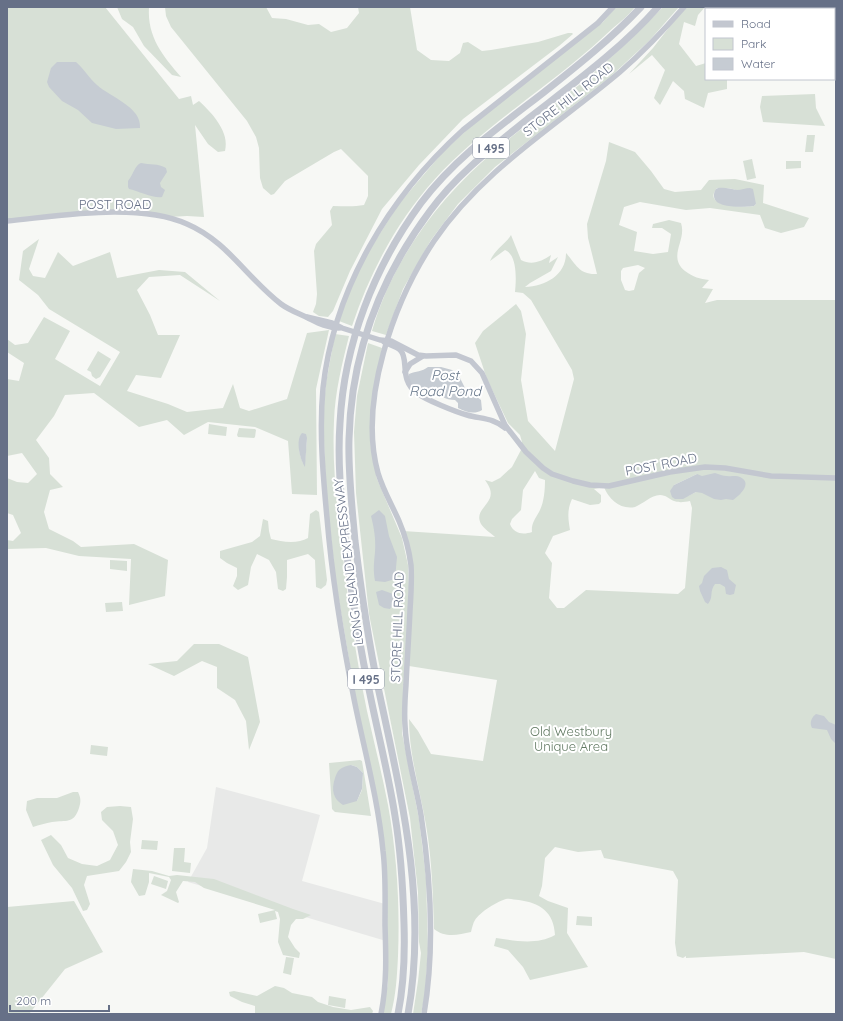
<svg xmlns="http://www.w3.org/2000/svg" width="843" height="1021" viewBox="0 0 843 1021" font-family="Quicksand,sans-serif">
	<rect width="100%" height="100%" fill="#f7f8f5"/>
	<polygon fill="#e8e9e8" points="216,787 320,815 302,881 385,904 386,941 188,882 207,848"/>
	<g fill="#d7e0d6" fill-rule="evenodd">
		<path d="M7,7H105L179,99L191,96L193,105L199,101C212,113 230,132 225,151L218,152L208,144L195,125L204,217L187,216L169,217L97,213L7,221Z"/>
		<path d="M117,7H149C147,37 163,56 181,77L172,75L144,46L133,27L122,19Z"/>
		<path d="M165,7H266L272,18L286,19L308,25L319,24L331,32L347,28L359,13L358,7H410L417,50L431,60L449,61L460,53L463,43L468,42L482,51L491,50L538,42L568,33H572L573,34L559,46L463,119L419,165L382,209L350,271L333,311L328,317L319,316L313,312L316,304L317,294L314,251L316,244L332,225L330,211L333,206C343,206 354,207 364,205L368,196V176L341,149L334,152L285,181L274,194L271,195L263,188L260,178L259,148L256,137L247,121L171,27L166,16Z"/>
		<path d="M616,7H635C629,15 621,21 613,28C586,54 556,77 527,99C495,124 462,149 435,179C397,221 370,272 352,326L339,321L350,290L364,259L398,205L443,152L483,115L603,22Z"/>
		<path d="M663,7H679L649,41L609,78L495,167L458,204L431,240L403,289L386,335L372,331C392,260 440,196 497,149C527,123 560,101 590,76C616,54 639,31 663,7Z"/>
		<polygon points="685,7 705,7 698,15 695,26 684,22 679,44 696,66 706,63 706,79 727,79 727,89 708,93 704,108 685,99 684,91 673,81 660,105 654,98 665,70 652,55 629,74 653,48"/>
		<polygon points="742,7 801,7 803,9 742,9"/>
		<polygon points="824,7 836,7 836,72 834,71 834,9 821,9"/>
		<polygon points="815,94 816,108 825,126 763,122 760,107 762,96"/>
		<polygon points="807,135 815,135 813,152 805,152"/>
		<path d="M609,142L635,152L651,171L664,189L675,192L701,190L709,180L735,179L764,185L763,203L809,218L804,227L781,233L765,228L760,215L710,208L686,210L640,202L624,207L619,225L637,232L634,251L653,254L668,252L671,234L662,228H652L653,224L669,220L681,223C687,241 667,256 685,271C693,277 700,279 709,280L702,288L713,289L705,303L717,300H836V959L804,952L686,958V956L683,958L677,956L675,943L678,880L673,871L604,858L601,850L578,852L555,847L545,858L542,886L539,896L548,901L568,908L567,933L588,967L530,980L523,967L508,950L494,946L496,938C516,941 537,945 555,935C554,912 540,903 519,900C515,900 510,898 506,899C498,901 480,912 475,920C473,923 472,928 471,932C458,935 445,938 434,929C433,895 432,860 426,825C420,790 409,755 409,719L418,731L431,754L483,761L497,680L409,666L411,582L403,531L495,537C491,533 484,529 481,524C473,509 495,504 490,489C489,486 487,483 485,480L492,482L500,478L512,467L521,450L522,442L520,435L508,423L487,379L475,343L483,331L516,304L521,311L526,334L521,380L528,421L555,451L574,379L572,370L531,300L523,293L515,292C516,282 518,255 505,250L490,261C495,249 505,245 511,235L521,260C532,266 542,261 551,255L549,263L558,257L551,271L530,283L525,287C546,286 566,275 566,253C576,264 579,275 597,274L588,238L587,224L606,161ZM717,188C738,187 741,192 756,204L754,206C744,207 701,208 717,188ZM638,265L645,268L639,273L634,290L629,291L625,290L621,280V271L623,268ZM535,471L539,478L545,480C545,490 544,503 539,512C535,519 531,524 532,532C523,535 514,534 510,524L512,519L521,510L523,490ZM697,474L696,492L688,496L674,485ZM604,487C609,500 621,510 635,507C643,504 651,495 660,495C666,495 669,499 674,501C680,503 684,502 690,501L692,508L685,588L678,594L586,590L564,608H557L549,598L552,563L545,553L553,536L570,530C568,518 567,510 572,499L590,505L599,504L601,502V495L594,489Z"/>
		<polygon points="752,159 756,178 747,180 743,161"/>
		<polygon points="786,161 801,161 801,168 786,169"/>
		<path d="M39,239L29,269L33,276L45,278L58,252L73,266L110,252L117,278L159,270L185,272L220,301L180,275L149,277L137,290L150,315L158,335H180L161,378L136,375L127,391L168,404L187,412L223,408L233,384L240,408L249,411L287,399L307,333L329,330L316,389L317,495L292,494L288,441L255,427L208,422L184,435L167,420L139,427L94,393L65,395L54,416L36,440L49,458L50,474L63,487L50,490L44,512L49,529L73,541L81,547L134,544L168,560L165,596L129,605L131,559L79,556L46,548L7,549V540L13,541L21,533L13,515L7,513V478L17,482L28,483L37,474L22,453L7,456V379L19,381L24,363L7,352V339L15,345L28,343L44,317L70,331L55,359L100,386L120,352L49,309L38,295L19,280L23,251ZM307,438L305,461V464L303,463L300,455L299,445Z"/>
		<path d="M335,334L349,336C342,364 335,392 334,421C332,464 337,506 342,548C348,603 356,657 367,711C374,742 382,774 388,805C397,855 400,906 398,956C397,976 396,995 391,1014H383L388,982L384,844L358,712L336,583L326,492L323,414L326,383Z"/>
		<polygon points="368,343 382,348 370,418 371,449 377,479 402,538 408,565 409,587 402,733 419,819 426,878 428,950 425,995 421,1014 413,1014 418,981 421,953 419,942 418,892 410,818 369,614 356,493 354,432 357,396"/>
		<polygon points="98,351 111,359 100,377 96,379 92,376 91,372 87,370"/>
		<polygon points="209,424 227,427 226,436 208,434"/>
		<polygon points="239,428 255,429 256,430 255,437 254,438 238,437 237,435"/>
		<path d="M316,510L319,512L327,580L326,585L321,589L316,587L315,560L308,554L287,560V577L286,589L283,591L278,589L276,572L269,560L257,554L251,567L248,585L238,590L233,586L237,576V568L227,563L220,558V551L252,542L260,536L263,519L268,521L269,531L271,539C282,542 298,544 308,538L310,514Z"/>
		<polygon points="110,560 127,561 127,571 110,569"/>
		<polygon points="122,602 123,611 106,612 105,603"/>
		<polygon points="194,644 219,644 248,657 260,722 249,750 246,721 235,700 217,688 217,667 202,661 174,676 148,664 177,661"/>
		<polygon points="91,745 108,747 107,756 90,754"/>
		<path d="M360,760L362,761L371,816L335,812L332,809L329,763ZM351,765L357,767L363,773L362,790L357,801Z"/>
		<path d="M73,792H78C81,798 81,802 79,808C74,824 66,820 52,822C46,823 39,825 33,827L26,810L27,801L37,798H57Z"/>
		<polygon points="120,806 131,807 133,819 130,842 131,852 126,862 119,871 87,876 84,885 90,904 87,910 83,911 72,888 53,865 41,840 51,835 61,845 68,858 82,864 97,866 110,860 118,845 113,831 102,820 101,812 107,807"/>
		<polygon points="142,840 158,841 157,850 141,849"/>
		<polygon points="174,848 185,848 184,862 191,863 190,873 172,871"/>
		<polygon points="133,869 152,871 169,876 177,875 214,879 293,909 311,915 303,919 296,919 291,925 288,937 295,948 300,953 299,958 283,955 278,942 280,919 278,912 275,911 277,919 260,923 258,914 275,910 204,888 195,882 183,881 176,892 179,902 178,903 161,895 167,891 171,880 169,877 149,873 149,882 145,895 139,896 131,882"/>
		<polygon points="154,876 168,881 166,889 151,884"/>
		<polygon points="74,901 103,952 65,969 29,1014 7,1013 7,907"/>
		<polygon points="577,916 592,917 592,926 576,925"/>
		<polygon points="286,957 294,958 291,975 283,973"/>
		<polygon points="275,986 284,988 292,993 312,997 318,1002 333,1007 351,1010 370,1007 373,1011 372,1014 255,1014 255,1006 242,1002 230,996 229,992 234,991 257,996"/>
		<polygon points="329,996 346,999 345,1008 328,1005"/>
	</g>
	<g fill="#c6ccd3">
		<path d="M57,62H76C84,69 89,78 97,85C110,97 142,107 140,128L116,129L92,123L78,110L62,101L49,87L47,82L51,68Z"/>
		<path d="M141,163C150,165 158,163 166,168L167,172L160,183L161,187L165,190L162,197C155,199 138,191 129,189L128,187V181C133,175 135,165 141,163Z"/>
		<path d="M750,188L753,189L756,204L754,206C745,207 714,209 714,196C714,192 715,189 718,188C725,187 731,189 737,190C741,190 746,188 750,188Z"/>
		<path d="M428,367H441L452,370L458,374L465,388L481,400L482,410C474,415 466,412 458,408V403L455,400C445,400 440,395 431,391C422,388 407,390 409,374C416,371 422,372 428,367Z"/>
		<path d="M302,433L306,434L307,438L305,467C300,460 295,440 302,433Z"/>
		<path d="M715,473C719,474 723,476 727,476C732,477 736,475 740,477C753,483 740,495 733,500L726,499L721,500L714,499L702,493L696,492L683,499H675L672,497L670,491L674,485L697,474L702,476Z"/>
		<path d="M379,510L385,516L389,536L397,557L395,579L385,582L375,581C373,570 374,562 375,552C376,539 374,528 371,516Z"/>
		<path d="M721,567L727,570L729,579L736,585L734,594L730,595L726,594L725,587L720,584H715C709,592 714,596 708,604L705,602L700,591L699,586L702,583L704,576L712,568Z"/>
		<polygon points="382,590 393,594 394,603 390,609 384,608 379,605 376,592"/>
		<path d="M816,714L824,716L829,722L836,725V744L831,739L827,730L812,728C809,722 812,717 816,714Z"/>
		<path d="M351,765L357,767L363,773L362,789L357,801L343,805C333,799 331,790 335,778C336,775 337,772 339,770C343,767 346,766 351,765Z"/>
	</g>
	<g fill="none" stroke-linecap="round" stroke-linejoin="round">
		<g stroke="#c3c7d0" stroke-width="5.5">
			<path d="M7,221C60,216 138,202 187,224C227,241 247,278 281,304C289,310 298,313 308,318C318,323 327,328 339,328"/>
			<polyline points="307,317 332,323 342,328 380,340 391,341 418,355 426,356 456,355 471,361 482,373 505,425 526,452 543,468 552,474 573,481 590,485 609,486 670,472 705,467 725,468 771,476 836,478"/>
			<path d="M384,342C389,345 397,346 401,351C409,360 399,380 417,393C426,400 456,412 467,415C481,419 494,418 505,428"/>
			<polyline points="405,372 410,364 423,356"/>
			<path d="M381,1014C387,984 386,955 385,925C385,901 386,875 383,851C378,799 364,749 354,699C342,639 332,579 327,518C323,475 319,431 323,388C334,288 389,197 463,130L598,23L613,7"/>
			<path d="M424,1014C435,949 431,880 421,815C416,785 406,755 405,725C404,711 405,698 406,685C407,660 409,635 410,610C411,595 412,580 411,565C409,549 405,535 399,521C392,505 383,490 378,473C358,401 394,301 434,241C482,170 556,126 620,72C643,52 664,30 684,7"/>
		</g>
		<g stroke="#c3c7d0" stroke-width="7">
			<path d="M398,1014C404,984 405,954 404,924C403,888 401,852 395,816C389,777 379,738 371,699C360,649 352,599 346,548C342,507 337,465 340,423C344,344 374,267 421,203C455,158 499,127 543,93C577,66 611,39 641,7"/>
			<path d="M408,1014C428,903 401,795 378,687C368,639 361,590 355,541C352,507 348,473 349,439C351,355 380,278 430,211C457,174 493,147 529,118C574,83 620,50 658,7"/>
		</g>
	</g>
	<g text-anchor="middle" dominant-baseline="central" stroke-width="4" stroke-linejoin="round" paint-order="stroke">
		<g fill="#fff" stroke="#949bab" stroke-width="1">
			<rect x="473" y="138" width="36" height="20" rx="3"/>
			<rect x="348" y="669" width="36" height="20" rx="3"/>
		</g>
		<g font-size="12" font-weight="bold" fill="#667087">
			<text x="491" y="148">I 495</text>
			<text x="366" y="679">I 495</text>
		</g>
		<g font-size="13" fill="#667087" stroke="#fff">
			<text transform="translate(568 99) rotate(-38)">STORE HILL ROAD</text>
			<text x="115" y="204">POST ROAD</text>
			<text transform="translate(661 464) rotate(-11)">POST ROAD</text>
			<text transform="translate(348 562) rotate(-97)">LONG ISLAND EXPRESSWAY</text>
			<text transform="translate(397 627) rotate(-88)">STORE HILL ROAD</text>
		</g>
		<g font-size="13" fill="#617962" stroke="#fff">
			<text x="571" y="731">Old Westbury<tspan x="571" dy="15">Unique Area</tspan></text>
		</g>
		<g font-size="14" font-style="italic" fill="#67778a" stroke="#fff">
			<text x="445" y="375">Post<tspan x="445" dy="16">Road Pond</tspan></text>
		</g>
	</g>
	<rect width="843" height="1021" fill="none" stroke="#667087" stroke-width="16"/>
	<rect x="705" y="8" width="130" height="72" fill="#ffffff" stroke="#c2c6cf"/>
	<rect x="713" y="21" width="20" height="6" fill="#c3c7d0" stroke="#c2c6cf"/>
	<text x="741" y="28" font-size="12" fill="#667087">Road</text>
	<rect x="713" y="38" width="20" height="12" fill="#d7e0d6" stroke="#c2c6cf"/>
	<text x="741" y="48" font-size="12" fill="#667087">Park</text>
	<rect x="713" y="58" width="20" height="12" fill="#c6ccd3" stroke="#c2c6cf"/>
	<text x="741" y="68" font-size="12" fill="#667087">Water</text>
	<path d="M10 1005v6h99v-6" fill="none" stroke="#667087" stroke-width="2"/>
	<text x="16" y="1005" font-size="12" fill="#667087" stroke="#ffffff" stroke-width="3" paint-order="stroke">200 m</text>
</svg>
